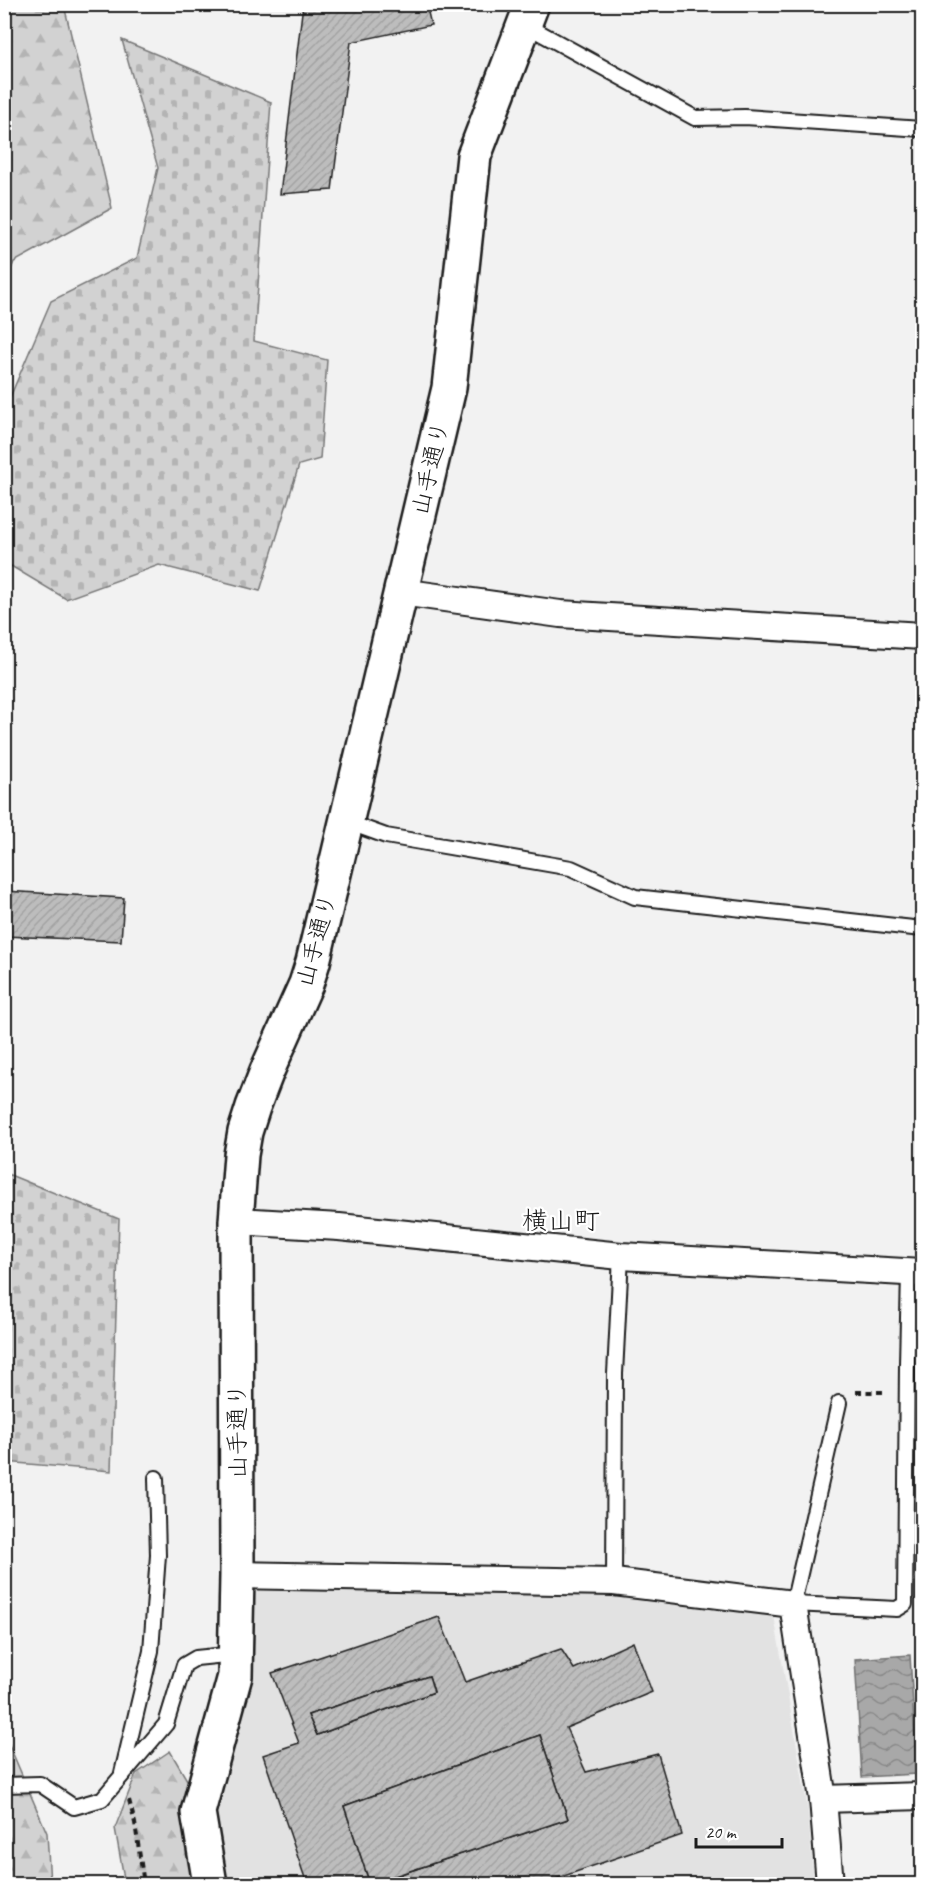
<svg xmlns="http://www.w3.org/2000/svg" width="927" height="1889" viewBox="0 0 927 1889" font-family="Caveat,'Klee One',sans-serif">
	<defs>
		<pattern id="forest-firs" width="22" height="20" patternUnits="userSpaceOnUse" patternTransform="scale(1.5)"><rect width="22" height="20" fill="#d2d2d2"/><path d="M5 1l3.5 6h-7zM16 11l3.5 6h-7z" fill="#b4b4b4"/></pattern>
		<pattern id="cemetery-stones" width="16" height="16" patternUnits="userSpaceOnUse" patternTransform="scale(1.5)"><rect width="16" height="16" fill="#d2d2d2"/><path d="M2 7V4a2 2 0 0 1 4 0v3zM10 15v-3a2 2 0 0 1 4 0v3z" fill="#b4b4b4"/></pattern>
		<pattern id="water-waves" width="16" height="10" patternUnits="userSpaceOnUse" patternTransform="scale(1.5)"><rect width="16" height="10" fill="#a8a8a8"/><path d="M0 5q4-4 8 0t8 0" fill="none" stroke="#888"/></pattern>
		<pattern id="building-hatch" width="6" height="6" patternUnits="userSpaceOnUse" patternTransform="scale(1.5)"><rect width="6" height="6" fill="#bdbdbd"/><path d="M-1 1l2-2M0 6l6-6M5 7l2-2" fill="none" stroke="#a2a2a2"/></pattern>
	</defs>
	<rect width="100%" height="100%" fill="#f2f2f2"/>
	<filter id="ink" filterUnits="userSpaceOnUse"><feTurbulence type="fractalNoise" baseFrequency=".0167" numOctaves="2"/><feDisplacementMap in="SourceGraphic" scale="12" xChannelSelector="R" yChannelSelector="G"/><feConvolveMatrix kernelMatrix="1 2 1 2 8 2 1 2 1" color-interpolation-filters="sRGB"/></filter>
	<g filter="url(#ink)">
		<polygon fill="#e2e2e2" points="249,1586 620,1593 774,1616 808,1810 814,1884 222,1884 212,1831 237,1722"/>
		<g fill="url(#forest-firs)" stroke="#777" stroke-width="1.5">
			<polygon points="5,4 64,5 112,208 14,262 5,284"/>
			<polygon points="4,1733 47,1833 50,1884 5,1884"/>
			<polygon points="170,1751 187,1780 194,1884 125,1884 115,1828 136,1774"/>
		</g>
		<g fill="url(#cemetery-stones)" stroke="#777" stroke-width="1.5">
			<polygon points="122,40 271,102 254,341 327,360 320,459 299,465 260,591 159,565 66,599 11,566 5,572 5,409 51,301 137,258 158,168"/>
			<polygon points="5,1173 119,1219 111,1471 5,1462"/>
		</g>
		<polygon fill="url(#water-waves)" stroke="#707070" stroke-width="1.5" points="910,1655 917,1774 862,1777 855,1659"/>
		<g fill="url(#building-hatch)" stroke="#1c1c1c" stroke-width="1.5" fill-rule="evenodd">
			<polygon points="303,4 426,4 431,25 351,42 332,190 280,194"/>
			<polygon points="4,891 124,898 121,941 4,936"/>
			<path d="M439,1617L465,1682L561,1649L574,1669L633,1642L652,1692L566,1728L586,1772L658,1754L682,1835L541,1884H371L568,1819L540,1735L344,1806L370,1884H307L263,1755L299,1743L272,1673ZM429,1676L434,1692L317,1735L308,1715Z"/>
			<polygon points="429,1676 434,1692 317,1735 308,1715"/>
			<polygon points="540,1735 568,1819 370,1884 344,1806"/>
		</g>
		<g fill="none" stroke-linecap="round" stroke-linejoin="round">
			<defs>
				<g id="service">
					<polyline points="524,24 695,118 745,117 922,129"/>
					<polyline points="347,822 386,836 571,868 635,897 922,929"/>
					<polyline points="839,1403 793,1604 897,1609 905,1604 907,1364 909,1272"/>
					<polyline points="614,1582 615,1374 621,1256"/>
					<polyline points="122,1773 151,1651 158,1555 156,1478"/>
					<polyline points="4,1785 40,1784 74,1807 102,1799 166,1724 184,1665 196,1658 235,1654"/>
				</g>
				<g id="minor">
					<polyline points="401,592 560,614 922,636"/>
					<polyline points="236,1221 339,1227 621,1256 922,1273"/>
					<polyline points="237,1575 614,1582 793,1604 823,1799 830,1884"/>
					<polyline points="823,1799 922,1796"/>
				</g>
				<polyline id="tertiary" points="210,1884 198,1812 235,1676 237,1575 236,1221 241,1155 245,1132 253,1107 267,1071 306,984 313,962 449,388 474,156 532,4"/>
			</defs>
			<use href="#service" stroke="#1c1c1c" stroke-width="18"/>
			<use href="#minor" stroke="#1c1c1c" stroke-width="30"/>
			<use href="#tertiary" stroke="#1c1c1c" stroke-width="38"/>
			<g stroke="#1c1c1c" stroke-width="4" stroke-dasharray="6 4.5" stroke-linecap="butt">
				<polyline points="856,1392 887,1392"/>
				<polyline points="129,1800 135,1823 144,1884"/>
			</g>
			<use href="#service" stroke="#fff" stroke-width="14"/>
			<use href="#minor" stroke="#fff" stroke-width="26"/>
			<use href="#tertiary" stroke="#fff" stroke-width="33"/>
		</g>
	</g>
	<g text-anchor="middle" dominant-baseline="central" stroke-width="4.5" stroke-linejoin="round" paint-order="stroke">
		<g font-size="24" fill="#1c1c1c" stroke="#fff">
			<text transform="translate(430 468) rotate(-77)">山手通り</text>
			<text transform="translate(316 940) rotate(-75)">山手通り</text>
			<text transform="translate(237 1431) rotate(-90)">山手通り</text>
		</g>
		<g font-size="26" fill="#1c1c1c" stroke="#fff">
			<text x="561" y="1220">横山町</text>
		</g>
	</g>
	<rect width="927" height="1889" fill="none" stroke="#fff" stroke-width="24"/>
	<rect x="12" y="12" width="903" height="1865" fill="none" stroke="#1c1c1c" stroke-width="2" filter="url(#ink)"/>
	<path d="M696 1838v9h86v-9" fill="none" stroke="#1c1c1c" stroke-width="3"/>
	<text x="705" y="1838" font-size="18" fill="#1c1c1c" stroke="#ffffff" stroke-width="4.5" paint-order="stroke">20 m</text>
</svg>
